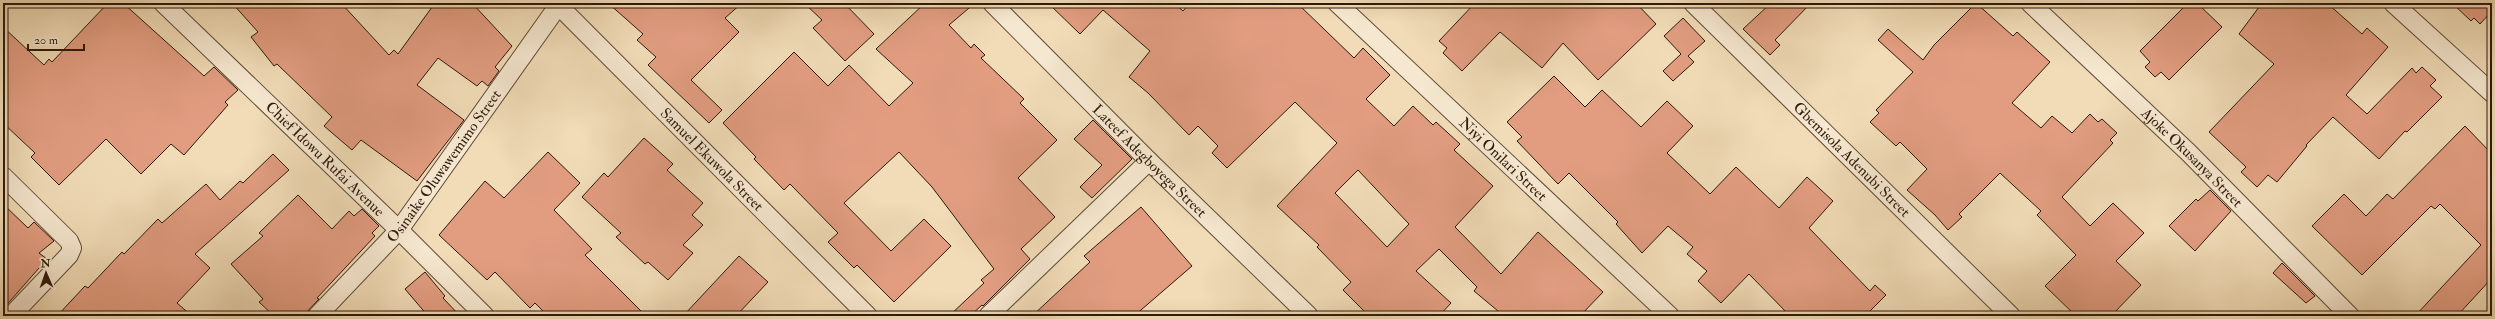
<svg xmlns="http://www.w3.org/2000/svg" width="2495" height="319" viewBox="0 0 2495 319" font-family="'IM FELL Double Pica',serif">
	<rect width="100%" height="100%" fill="#f1dcb7"/>
	<filter id="stains"><feTurbulence type="fractalNoise" baseFrequency=".005" numOctaves="4"/><feColorMatrix values="0 0 0 0 .2 0 0 0 0 .09 0 0 0 0 .02 0 0 0 .5 -.17"/></filter>
	<radialGradient id="worn" r=".72"><stop offset=".6" stop-color="#630" stop-opacity="0"/><stop offset="1" stop-color="#630" stop-opacity=".3"/></radialGradient>
	<g fill="#e29d81" stroke="#2e190a" fill-rule="evenodd">
		<polygon points="108,3 123,3 204,76 214,67 238,90 225,102 228,105 184,155 171,144 141,174 106,139 59,185 31,157 35,153 3,123 3,27 44,65 49,59 52,62"/>
		<polygon points="232,3 341,3 389,55 394,50 398,54 435,3 472,3 512,46 495,67 499,71 488,86 482,81 477,86 438,58 417,85 464,120 417,181 361,140 352,150 324,126 332,117 277,64 274,66 251,37 258,32"/>
		<polygon points="608,3 742,3 725,18 739,32 691,80 722,110 709,123 648,65 656,57 637,40 643,34"/>
		<polygon points="804,3 844,3 874,34 845,61 813,28 822,20"/>
		<polygon points="925,3 975,3 949,25 971,48 974,44 985,55 981,58 1024,99 1020,103 1057,140 1018,178 1055,217 1021,249 1030,259 983,306 982,305 970,316 949,316 984,283 981,280 994,269 932,187 899,152 844,203 891,251 924,219 951,246 894,302 857,265 854,268 828,242 838,233 790,184 784,190 754,159 756,157 723,123 794,52 828,86 849,65 889,106 913,83 876,49"/>
		<path d="M1048,3H1174L1183,11L1190,3H1297L1354,58L1363,48L1390,75L1366,99L1394,126L1413,106L1433,125L1436,122L1460,144L1454,150L1493,186L1455,227L1501,274L1538,232L1603,292L1580,316H1504L1474,291L1477,287L1439,249L1416,271L1451,303L1439,316H1369L1343,290L1351,282L1317,247L1319,245L1277,206L1337,143L1295,102L1227,168L1212,153L1218,146L1198,126L1189,135L1148,93L1129,77L1150,51L1103,10L1080,34ZM1358,170L1409,224L1387,247L1335,193Z"/>
		<polygon points="1475,3 1636,3 1656,24 1598,80 1563,43 1542,68 1500,32 1462,71 1443,53 1447,48 1439,41"/>
		<polygon points="1771,3 1811,3 1775,40 1780,45 1770,55 1743,29"/>
		<polygon points="1976,3 2013,36 2017,32 2050,62 2012,103 2041,128 2052,116 2072,133 2090,114 2098,122 2102,119 2117,133 2110,140 2113,143 2062,197 2090,226 2113,203 2144,233 2116,261 2141,285 2111,316 2076,316 2045,286 2076,255 2037,215 2041,211 2000,173 1959,214 1962,217 1948,230 1935,215 1907,190 1927,169 1900,142 1896,146 1870,122 1879,113 1876,110 1913,72 1878,40 1888,29 1923,60 1934,45"/>
		<polygon points="2188,3 2197,3 2222,27 2169,80 2161,72 2155,77 2145,67 2150,62 2140,51"/>
		<polygon points="2262,3 2327,3 2362,34 2367,28 2388,47 2346,95 2367,114 2412,68 2416,73 2422,67 2436,80 2430,86 2442,97 2407,132 2405,131 2379,159 2333,117 2306,145 2307,146 2277,182 2268,175 2257,187 2241,172 2246,167 2209,132 2274,64 2239,34"/>
		<polygon points="2452,3 2492,3 2492,11 2480,24 2474,18 2471,21"/>
		<polygon points="1683,18 1705,41 1688,56 1694,62 1673,81 1663,71 1681,54 1664,36"/>
		<polygon points="1554,76 1585,107 1602,90 1641,127 1667,101 1693,126 1667,153 1710,194 1736,167 1779,208 1807,177 1833,201 1809,228 1870,291 1875,285 1886,295 1865,316 1790,316 1749,274 1721,303 1698,281 1707,271 1687,254 1693,247 1668,226 1642,253 1616,224 1618,222 1569,173 1558,184 1517,141 1522,137 1507,122"/>
		<polygon points="1093,120 1132,159 1092,198 1080,187 1102,165 1074,139"/>
		<polygon points="2465,126 2492,154 2492,278 2457,316 2415,316 2481,245 2440,204 2435,209 2431,206 2362,275 2312,226 2344,194 2366,216 2387,194 2393,199"/>
		<polygon points="644,138 673,164 667,170 703,203 692,215 703,225 683,245 693,253 668,280 648,262 645,264 616,237 621,233 582,197 604,173 608,177"/>
		<polygon points="548,152 580,183 554,210 592,249 585,255 646,316 548,316 535,303 530,308 495,272 487,280 439,235 485,181 504,198"/>
		<polygon points="273,154 289,170 195,254 210,268 177,303 192,316 57,316 85,286 88,288 122,252 124,254 158,219 162,223 206,184 220,200 240,181 243,183"/>
		<polygon points="2210,190 2231,211 2195,251 2169,226 2196,199 2198,201"/>
		<polygon points="298,195 332,229 349,211 354,216 362,209 379,226 372,233 375,236 317,298 319,299 303,316 274,316 259,302 263,299 231,264 263,236 259,233"/>
		<polygon points="3,204 28,228 34,222 54,241 39,253 47,259 3,309"/>
		<polygon points="1141,207 1192,266 1134,316 1032,316 1090,262 1084,256"/>
		<polygon points="739,256 768,282 736,316 683,316"/>
		<polygon points="2282,263 2315,296 2306,303 2273,273"/>
		<polygon points="425,272 445,296 443,298 460,316 428,316 405,289"/>
	</g>
	<g fill="none" stroke-linecap="round" stroke-linejoin="round">
		<defs>
			<g id="street">
				<path id="s1" d="M163,3L399,230L485,316"/>
				<path id="s2" d="M556,3L868,316"/>
				<path id="s3" d="M992,3L1149,161L1309,316"/>
				<path id="s4" d="M1337,3L1670,316"/>
				<path id="s5" d="M1693,3L2011,316"/>
				<path id="s6" d="M2030,3L2188,152L2350,316"/>
				<polyline points="2393,3 2492,93"/>
				<polyline points="3,176 69,241 72,248 69,255 11,316"/>
				<path id="s7" d="M317,316L399,230L558,6"/>
				<polyline points="988,316 1149,161"/>
			</g>
		</defs>
		<use href="#street" stroke="#5f4a35" stroke-width="20"/>
		<use href="#street" stroke="#f6e8d0" stroke-width="18"/>
	</g>
	<g text-anchor="middle" dominant-baseline="central" stroke-width="4" stroke-linejoin="round" paint-order="stroke">
		<g font-size="15" fill="#2e190a" stroke="#f6e8d0">
			<text stroke="none"><textPath href="#s6" startOffset="224">Ajoke Okusanya Street</textPath></text>
			<text stroke="none"><textPath href="#s1" startOffset="225">Chief Idowu Rufai Avenue</textPath></text>
			<text stroke="none"><textPath href="#s4" startOffset="228">Niyi Onilari Street</textPath></text>
			<text stroke="none"><textPath href="#s2" startOffset="221">Samuel Ekuwola Street</textPath></text>
			<text stroke="none"><textPath href="#s3" startOffset="223">Lateef Adegboyega Street</textPath></text>
			<text stroke="none"><textPath href="#s5" startOffset="223">Gbemisola Adenubi Street</textPath></text>
			<text stroke="none"><textPath href="#s7" startOffset="197">Osinaike Oluwawemimo Street</textPath></text>
		</g>
	</g>
	<rect width="2495" height="319" fill="none" stroke="#f1dcb7" stroke-width="16"/>
	<rect x="4" y="4" width="2487" height="311" fill="none" stroke="#2e190a" stroke-width="2"/>
	<rect x="8" y="8" width="2479" height="303" fill="none" stroke="#2e190a"/>
	<g transform="translate(46 273) rotate(358)" stroke="#f6e8d0" stroke-width="3" paint-order="stroke">
	<path d="M0-3L7 15L0 10L-7 15Z" fill="#2e190a"/>
	<text y="-6" font-size="11" font-weight="bold" text-anchor="middle" fill="#2e190a">N</text>
	</g>
	<path d="M28 44v6h56v-6" fill="none" stroke="#2e190a" stroke-width="2"/>
	<text x="34" y="44" font-size="12" fill="#2e190a" stroke="#f6e8d0" stroke-width="3" paint-order="stroke">20 m</text>
	<rect width="100%" height="100%" filter="url(#stains)"/>
	<rect width="100%" height="100%" fill="url(#worn)"/>
</svg>
